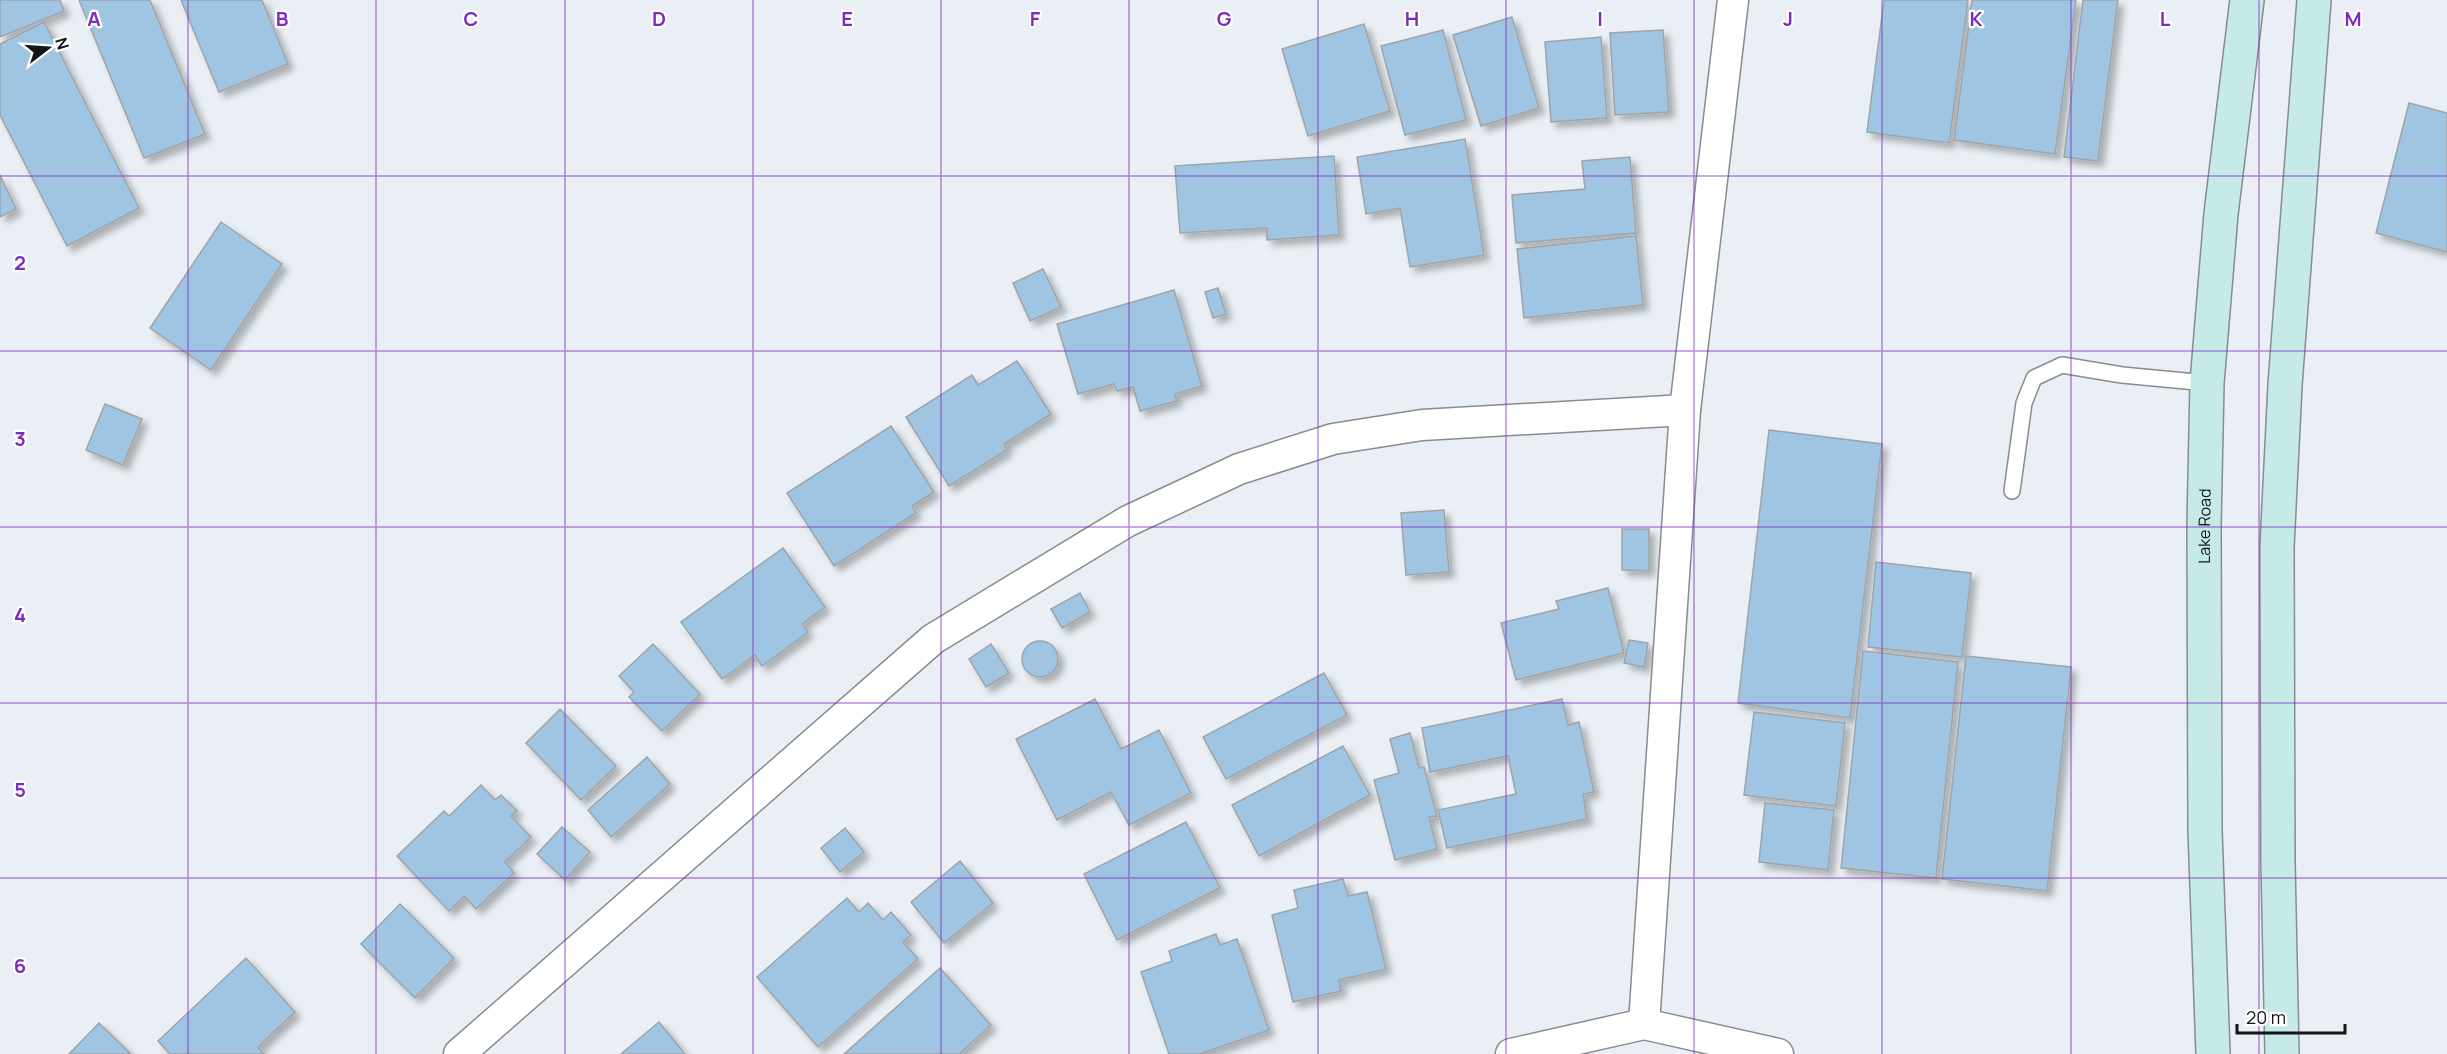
<svg xmlns="http://www.w3.org/2000/svg" width="2447" height="1054" viewBox="0 0 2447 1054" font-family="Manrope,sans-serif">
	<defs>
		<filter id="shadow"><feDropShadow dx="5.5" dy="5.5" stdDeviation="3" flood-color="#0004"/></filter>
	</defs>
	<rect width="100%" height="100%" fill="#e9eff4"/>
	<g fill="#9fc5e3" stroke="#9ea4a9" stroke-width="1.5" filter="url(#shadow)">
		<polygon points="0,0 60,0 64,11 0,37"/>
		<polygon points="79,0 150,0 205,134 144,158"/>
		<polygon points="181,0 262,0 288,64 219,92"/>
		<polygon points="1884,0 1968,0 1949,143 1867,132"/>
		<polygon points="1972,0 2076,0 2055,154 1954,140"/>
		<polygon points="2083,0 2118,0 2098,161 2064,157"/>
		<polygon points="1512,17 1539,108 1481,126 1453,35"/>
		<polygon points="44,22 139,208 67,246 0,115 0,44"/>
		<polygon points="1364,24 1390,111 1308,136 1282,49"/>
		<polygon points="1443,30 1466,120 1405,135 1381,46"/>
		<polygon points="1663,30 1669,112 1615,115 1610,33"/>
		<polygon points="1601,37 1607,118 1551,122 1545,42"/>
		<polygon points="2409,103 2447,113 2447,252 2376,233"/>
		<polygon points="1465,139 1484,255 1410,267 1400,208 1366,214 1357,157"/>
		<polygon points="1334,156 1339,235 1267,240 1267,228 1180,233 1175,166"/>
		<polygon points="1630,157 1636,233 1516,243 1512,195 1585,189 1582,161"/>
		<polygon points="0,175 16,209 0,217"/>
		<polygon points="221,222 282,264 211,370 150,328"/>
		<polygon points="1636,236 1643,305 1524,318 1517,249"/>
		<polygon points="1043,269 1061,307 1030,321 1013,283"/>
		<polygon points="1218,288 1226,314 1213,318 1205,292"/>
		<polygon points="1174,290 1202,386 1175,394 1177,401 1140,411 1133,387 1117,391 1114,384 1078,394 1057,324"/>
		<polygon points="1017,361 1051,414 1004,444 1007,450 949,486 906,417 972,375 978,385"/>
		<polygon points="105,404 142,419 123,465 86,450"/>
		<polygon points="891,426 934,492 912,506 916,513 834,566 787,493"/>
		<polygon points="1769,430 1882,444 1850,718 1738,703"/>
		<polygon points="1444,510 1449,572 1406,575 1401,513"/>
		<polygon points="1622,529 1649,529 1649,571 1622,570"/>
		<polygon points="783,548 825,607 802,624 808,632 762,666 755,655 722,679 681,622"/>
		<polygon points="1876,562 1971,573 1962,657 1868,647"/>
		<polygon points="1608,588 1624,653 1516,680 1501,623 1559,609 1556,601"/>
		<polygon points="1080,593 1090,612 1062,628 1051,609"/>
		<polygon points="1629,640 1648,643 1644,667 1624,663"/>
		<circle cx="1040" cy="659" r="18"/>
		<polygon points="653,644 700,694 662,731 629,697 634,692 619,676"/>
		<polygon points="991,644 1009,673 986,687 969,659"/>
		<polygon points="1863,651 1958,662 1936,878 1841,868"/>
		<polygon points="1966,656 2071,667 2047,891 1942,879"/>
		<polygon points="1324,673 1347,715 1226,779 1203,737"/>
		<polygon points="1095,699 1121,749 1159,730 1191,793 1129,825 1111,792 1057,820 1016,739"/>
		<polygon points="1562,699 1568,725 1579,722 1594,792 1583,794 1587,819 1447,848 1438,810 1516,794 1508,756 1430,772 1422,728"/>
		<polygon points="560,709 616,766 581,800 526,743"/>
		<polygon points="1754,712 1845,723 1836,806 1744,795"/>
		<polygon points="1410,733 1419,768 1424,767 1437,816 1429,817 1437,849 1395,860 1374,780 1399,773 1390,739"/>
		<polygon points="1343,746 1370,795 1259,856 1232,805"/>
		<polygon points="647,757 670,784 611,837 588,810"/>
		<polygon points="481,785 495,800 501,795 517,811 511,816 531,837 505,862 514,873 476,909 464,896 449,911 397,856 444,811 449,816"/>
		<polygon points="1765,803 1834,810 1828,870 1759,862"/>
		<polygon points="1186,822 1220,888 1117,940 1084,874"/>
		<polygon points="562,827 590,852 565,880 537,854"/>
		<polygon points="845,828 864,852 840,872 821,848"/>
		<polygon points="960,861 993,903 944,943 911,902"/>
		<polygon points="1343,879 1348,896 1367,892 1386,969 1339,980 1341,991 1293,1002 1272,915 1298,908 1294,890"/>
		<polygon points="847,898 859,912 868,903 883,920 891,912 911,935 903,942 918,959 818,1047 757,977"/>
		<polygon points="400,904 454,958 415,998 361,944"/>
		<polygon points="1216,934 1220,945 1237,939 1269,1030 1200,1054 1169,1054 1141,972 1172,961 1169,951"/>
		<polygon points="246,958 295,1012 258,1047 264,1054 170,1054 158,1041"/>
		<polygon points="940,968 991,1025 959,1054 844,1054"/>
		<polygon points="659,1022 685,1054 621,1054"/>
		<polygon points="99,1023 131,1054 69,1054"/>
	</g>
	<g fill="none" stroke-linecap="round" stroke-linejoin="round">
		<defs>
			<polyline id="lane" points="2012,491 2024,403 2034,378 2062,365 2122,375 2207,383"/>
			<g id="street">
				<polyline points="1644,1024 1685,410 1733,0"/>
				<polyline points="459,1054 933,639 1128,521 1239,469 1333,439 1422,425 1685,410"/>
				<polyline points="1511,1054 1644,1024 1778,1054"/>
			</g>
			<g id="secondary">
				<path id="s1" d="M2213,1054L2205,830L2204,526L2207,383L2221,214L2247,0"/>
				<polyline points="2282,1054 2278,862 2277,547 2285,385 2314,0"/>
			</g>
		</defs>
		<use href="#lane" stroke="#878c91" stroke-width="18"/>
		<use href="#street" stroke="#878c91" stroke-width="33"/>
		<use href="#secondary" stroke="#878c91" stroke-width="36"/>
		<use href="#lane" stroke="#fff" stroke-width="15"/>
		<use href="#street" stroke="#fff" stroke-width="30"/>
		<use href="#secondary" stroke="#c6eae8" stroke-width="33"/>
	</g>
	<path fill="none" stroke="#7b2cbf" stroke-width="1.5" stroke-opacity="0.55" d="M188,0V1054M376,0V1054M565,0V1054M753,0V1054M941,0V1054M1129,0V1054M1318,0V1054M1506,0V1054M1694,0V1054M1882,0V1054M2071,0V1054M2259,0V1054M0,176H2447M0,351H2447M0,527H2447M0,703H2447M0,878H2447"/>
	<g text-anchor="middle" dominant-baseline="central" stroke-width="4.5" stroke-linejoin="round" paint-order="stroke">
		<g font-size="16" fill="#131516" stroke="#fff">
			<text stroke="none"><textPath href="#s1" startOffset="528">Lake Road</textPath></text>
		</g>
	</g>
	<g font-size="20" text-anchor="middle" font-weight="bold" fill="#7b2cbf" stroke="#fff" stroke-width="4.5" stroke-linejoin="round" paint-order="stroke">
		<text x="94" y="26">A</text>
		<text x="282" y="26">B</text>
		<text x="471" y="26">C</text>
		<text x="659" y="26">D</text>
		<text x="847" y="26">E</text>
		<text x="1035" y="26">F</text>
		<text x="1224" y="26">G</text>
		<text x="1412" y="26">H</text>
		<text x="1600" y="26">I</text>
		<text x="1788" y="26">J</text>
		<text x="1976" y="26">K</text>
		<text x="2165" y="26">L</text>
		<text x="2353" y="26">M</text>
		<text x="20" y="270">2</text>
		<text x="20" y="446">3</text>
		<text x="20" y="622">4</text>
		<text x="20" y="797">5</text>
		<text x="20" y="973">6</text>
	</g>
	<g transform="translate(48 48) rotate(73)" stroke="#ffffff" stroke-width="4.5" paint-order="stroke">
	<path d="M0-4.5L10 22L0 15L-10 22Z" fill="#131516"/>
	<text y="-9" font-size="16" font-weight="bold" text-anchor="middle" fill="#131516">N</text>
	</g>
	<path d="M2237 1024v9h108v-9" fill="none" stroke="#131516" stroke-width="3"/>
	<text x="2246" y="1024" font-size="18" fill="#131516" stroke="#ffffff" stroke-width="4.5" paint-order="stroke">20 m</text>
</svg>
